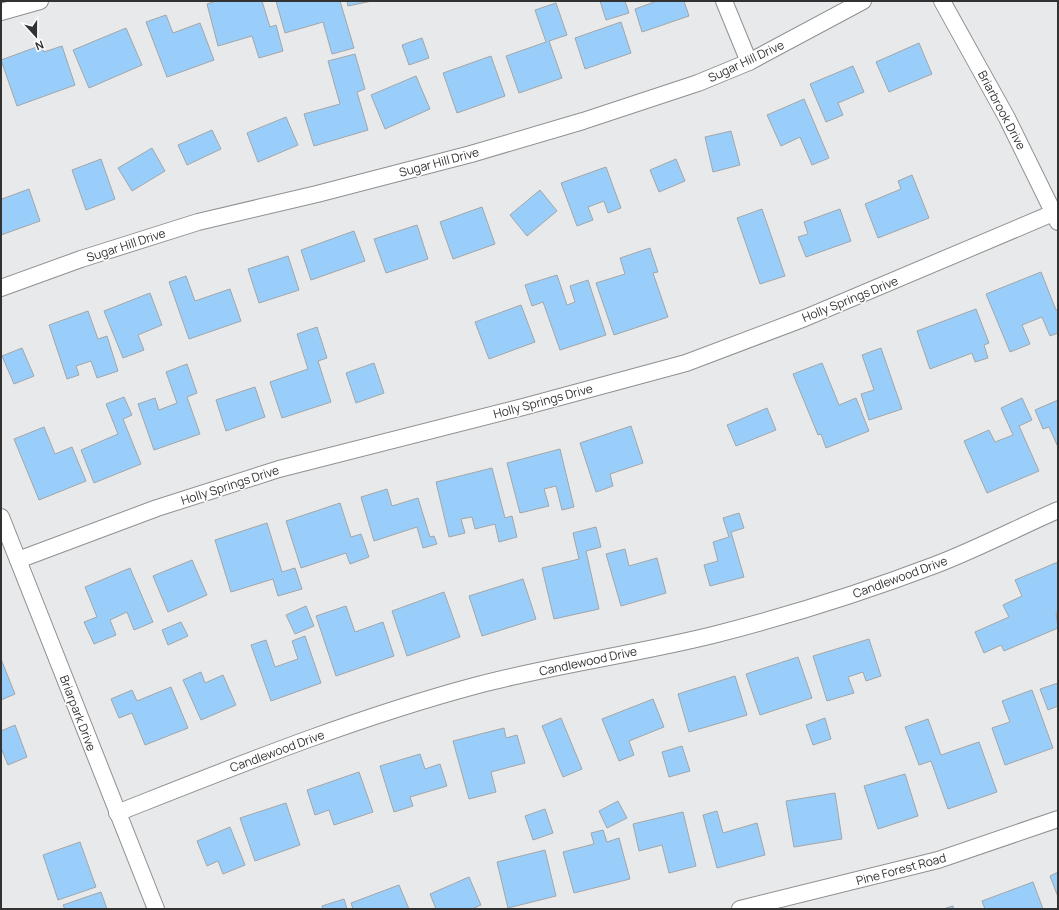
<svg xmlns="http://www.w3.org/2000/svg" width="1059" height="910" viewBox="0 0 1059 910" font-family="Manrope,sans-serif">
	<rect width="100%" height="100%" fill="#e7e9ea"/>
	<g fill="#99cefb" stroke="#a4a6a7">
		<polygon points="216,1 262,1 270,27 276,25 283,51 259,58 252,36 218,46 207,4"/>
		<polygon points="276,1 340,1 354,48 332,54 323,22 285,33"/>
		<polygon points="347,1 372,1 348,6"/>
		<polygon points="600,1 625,1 629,13 606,20"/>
		<polygon points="657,1 684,1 689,16 642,32 635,9"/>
		<polygon points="556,3 567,35 549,41 562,78 519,93 506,56 546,42 535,10"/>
		<polygon points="166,15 173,33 200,23 214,60 167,77 146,22"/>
		<polygon points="621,22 631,53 585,69 575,38"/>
		<polygon points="126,28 142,65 89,88 73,50"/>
		<polygon points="422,38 429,58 409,65 402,45"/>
		<polygon points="919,43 932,74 889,92 876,62"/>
		<polygon points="42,45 44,52 62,46 75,85 17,106 1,60"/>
		<polygon points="355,54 365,89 357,92 368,130 314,146 304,114 340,104 328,61"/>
		<polygon points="491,56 505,96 457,113 443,73"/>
		<polygon points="853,66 864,92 838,103 843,115 826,122 810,84"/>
		<polygon points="416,76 430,109 385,129 371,95"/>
		<polygon points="804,99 829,158 812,165 800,137 781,146 767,115"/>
		<polygon points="286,117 298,145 258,162 247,133"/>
		<polygon points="212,130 221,149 187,165 178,145"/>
		<polygon points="731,131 740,165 713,172 705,137"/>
		<polygon points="152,148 165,171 132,191 118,168"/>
		<polygon points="101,159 115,199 86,210 72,170"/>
		<polygon points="676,159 685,181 659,192 650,170"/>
		<polygon points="606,167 621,208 608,213 604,201 588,207 593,220 577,226 561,183"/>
		<polygon points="912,175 929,218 878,238 865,204 901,189 898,181"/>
		<polygon points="29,189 40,221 1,235 1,197 2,199"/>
		<polygon points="540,190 557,211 527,236 510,215"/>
		<polygon points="482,207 495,244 453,259 440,222"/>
		<polygon points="762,209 785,276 760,284 737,218"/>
		<polygon points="840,209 851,241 806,257 798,237 808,234 804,222"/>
		<polygon points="417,225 428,259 386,273 374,239"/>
		<polygon points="354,231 365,261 311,280 301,250"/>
		<polygon points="650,248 658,272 653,273 668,317 614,335 596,283 625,274 620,258"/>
		<polygon points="288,256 299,290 259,303 248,269"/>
		<polygon points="1041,272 1056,310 1058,309 1058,333 1050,336 1042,317 1022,325 1030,344 1010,352 986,294"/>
		<polygon points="557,275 567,305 575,302 570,286 588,280 606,335 560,350 543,302 532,306 525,285"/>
		<polygon points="186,276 195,301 230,289 241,321 189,339 169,282"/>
		<polygon points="150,293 162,325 138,335 144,350 123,358 104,311"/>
		<polygon points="521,305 535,342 489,359 475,322"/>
		<polygon points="976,309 989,343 984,345 988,358 975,362 972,353 930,369 917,331"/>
		<polygon points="88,311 98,339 107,336 118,371 97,378 91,361 76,366 79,375 67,379 49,325"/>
		<polygon points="317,327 327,358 318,361 331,402 282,418 270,382 308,369 297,334"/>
		<polygon points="22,348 34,376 14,384 2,356"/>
		<polygon points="881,348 902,409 869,420 861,394 874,390 862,355"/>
		<polygon points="374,363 384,393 356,403 346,373"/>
		<polygon points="822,363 839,405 856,398 869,431 826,448 821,434 818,435 793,374"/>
		<polygon points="187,364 197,393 187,397 200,434 154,450 138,404 155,398 159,410 177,403 166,372"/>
		<polygon points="255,387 265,417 226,431 216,400"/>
		<polygon points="124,397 132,415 123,419 141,464 94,483 81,450 118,434 106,404"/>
		<polygon points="1022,398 1032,420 1019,426 1039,471 987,493 964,441 989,430 995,442 1013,435 1001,408"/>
		<polygon points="1058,400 1058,447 1049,427 1043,429 1035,410"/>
		<polygon points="767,408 776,430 736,446 727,425"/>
		<polygon points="631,426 643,463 610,474 613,486 596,492 580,443"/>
		<polygon points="44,427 55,454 72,447 86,481 39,500 14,439"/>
		<polygon points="560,449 574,507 562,510 556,486 544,489 549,506 520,513 507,463"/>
		<polygon points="492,468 505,518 512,516 517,537 499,542 495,524 475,529 472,517 461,519 465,533 449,537 436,482"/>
		<polygon points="387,489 392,506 418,498 430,537 434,536 437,544 423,548 417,527 374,541 361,497"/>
		<polygon points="340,503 351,537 361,534 369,557 350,564 346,553 301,568 286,521"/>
		<polygon points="739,513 744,528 731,532 744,577 710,586 704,565 718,561 713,542 729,537 723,518"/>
		<polygon points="267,523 282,572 295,568 302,589 278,596 273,579 231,592 215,540"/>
		<polygon points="596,527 601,547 586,551 599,609 554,619 542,568 579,559 573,533"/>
		<polygon points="625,549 629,566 657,558 666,593 621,606 606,554"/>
		<polygon points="192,560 207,595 168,612 153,576"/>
		<polygon points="1058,562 1058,611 1056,612 1058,628 1004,651 1001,645 984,653 975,632 1009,617 1003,605 1022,596 1015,580"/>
		<polygon points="130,568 153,622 134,630 127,612 110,620 116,635 94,644 84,622 97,617 85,587"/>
		<polygon points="523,579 536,619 482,636 469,596"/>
		<polygon points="444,592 460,637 407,656 392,611"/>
		<polygon points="306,606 314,626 295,634 286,615"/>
		<polygon points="346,606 355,632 383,622 394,656 336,676 316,616"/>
		<polygon points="181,622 188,636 168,645 162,630"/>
		<polygon points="305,636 321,683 271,701 251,645 266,640 275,667 298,659 292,641"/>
		<polygon points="869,639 881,676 866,681 863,672 848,677 854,693 827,701 813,656"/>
		<polygon points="798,657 812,698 760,715 746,674"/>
		<polygon points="1,659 15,694 1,700"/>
		<polygon points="201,672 205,683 223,675 236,705 201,720 183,680"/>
		<polygon points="735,676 747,715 689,732 678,694"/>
		<polygon points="1058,683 1058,706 1048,710 1040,689"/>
		<polygon points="171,687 188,728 145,745 132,713 119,718 111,699 132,690 137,701"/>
		<polygon points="1032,690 1053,748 1005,765 992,728 1010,722 1002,701"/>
		<polygon points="653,699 664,727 629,741 634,755 619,761 602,719"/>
		<polygon points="561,718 582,769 563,777 542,726"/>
		<polygon points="825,718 831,739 813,745 806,725"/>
		<polygon points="928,719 941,755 979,742 997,792 948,809 931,761 919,765 905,727"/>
		<polygon points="15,725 27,757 8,765 1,748 1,731"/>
		<polygon points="504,728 506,738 517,735 525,763 491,772 496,792 469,799 453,741"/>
		<polygon points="682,746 690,771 669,777 662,752"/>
		<polygon points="420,754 425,769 440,764 447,786 410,797 413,806 394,812 380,766"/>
		<polygon points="359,772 373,812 334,825 329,810 315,815 307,790"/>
		<polygon points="905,774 918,816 878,829 864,786"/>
		<polygon points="835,793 842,839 794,847 786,801"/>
		<polygon points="618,801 627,818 607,828 599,811"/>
		<polygon points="286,803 300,845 255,861 240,818"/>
		<polygon points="545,809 553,833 533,840 525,816"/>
		<polygon points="717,811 723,833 757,823 765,855 717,868 703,815"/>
		<polygon points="683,812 696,866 669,873 662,845 639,851 633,824"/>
		<polygon points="230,827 245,865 223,874 218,861 207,866 197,841"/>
		<polygon points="603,830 607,842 619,838 630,879 574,893 563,852 594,844 591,833"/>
		<polygon points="80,842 96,887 58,900 43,855"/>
		<polygon points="545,850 556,896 508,908 497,862"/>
		<polygon points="1058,872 1058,897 1050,876"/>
		<polygon points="469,877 481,905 472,909 436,909 430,894"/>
		<polygon points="1033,882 1043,909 985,909 982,901"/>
		<polygon points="399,885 409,909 353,909 351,903"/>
		<polygon points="101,892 107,909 65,909 63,905"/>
		<polygon points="344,899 347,909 323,909 322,906"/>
		<polygon points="953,906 954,909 943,909"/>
	</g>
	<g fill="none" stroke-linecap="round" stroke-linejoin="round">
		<defs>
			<g id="street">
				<polyline points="724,1 749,62"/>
				<polyline points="942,1 1007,118 1058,222"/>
				<polyline points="1,12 40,1"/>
				<polyline points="1,288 81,259 198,222 317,194 471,154 583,121 698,83 749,62 863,1"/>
				<polyline points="1,517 156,909"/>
				<polyline points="18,560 157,508 279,469 523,407 686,363 805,318 1058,211"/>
				<path d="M117,813C236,766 354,718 478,685C557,664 638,654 717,634C791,615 864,592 935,565C977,549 1017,528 1058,510"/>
				<polyline points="740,909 938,860 1058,819"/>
			</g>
		</defs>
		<use href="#street" stroke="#8f9091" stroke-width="18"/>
		<use href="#street" stroke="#fff" stroke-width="16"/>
	</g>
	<g text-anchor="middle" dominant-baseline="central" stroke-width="3" stroke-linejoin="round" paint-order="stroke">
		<g font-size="12" fill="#323233" stroke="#fff">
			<text transform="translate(746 61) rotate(-25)">Sugar Hill Drive</text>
			<text transform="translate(1002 110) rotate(62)">Briarbrook Drive</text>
			<text transform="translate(439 162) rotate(-15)">Sugar Hill Drive</text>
			<text transform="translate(126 245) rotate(-18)">Sugar Hill Drive</text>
			<text transform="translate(850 299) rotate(-22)">Holly Springs Drive</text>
			<text transform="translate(543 401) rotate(-15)">Holly Springs Drive</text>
			<text transform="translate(230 485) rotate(-18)">Holly Springs Drive</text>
			<text transform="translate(900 577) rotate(-20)">Candlewood Drive</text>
			<text transform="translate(588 661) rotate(-12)">Candlewood Drive</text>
			<text transform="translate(78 713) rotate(69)">Briarpark Drive</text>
			<text transform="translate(277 751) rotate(-20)">Candlewood Drive</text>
			<text transform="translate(901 869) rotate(-15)">Pine Forest Road</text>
		</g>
	</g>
	<rect width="1059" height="910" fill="none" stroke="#323233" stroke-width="4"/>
	<g transform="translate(36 36) rotate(159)" stroke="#ffffff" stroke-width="3" paint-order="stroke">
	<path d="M0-3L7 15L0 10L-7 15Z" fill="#323233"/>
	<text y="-6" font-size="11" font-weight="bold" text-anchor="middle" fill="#323233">N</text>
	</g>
</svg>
